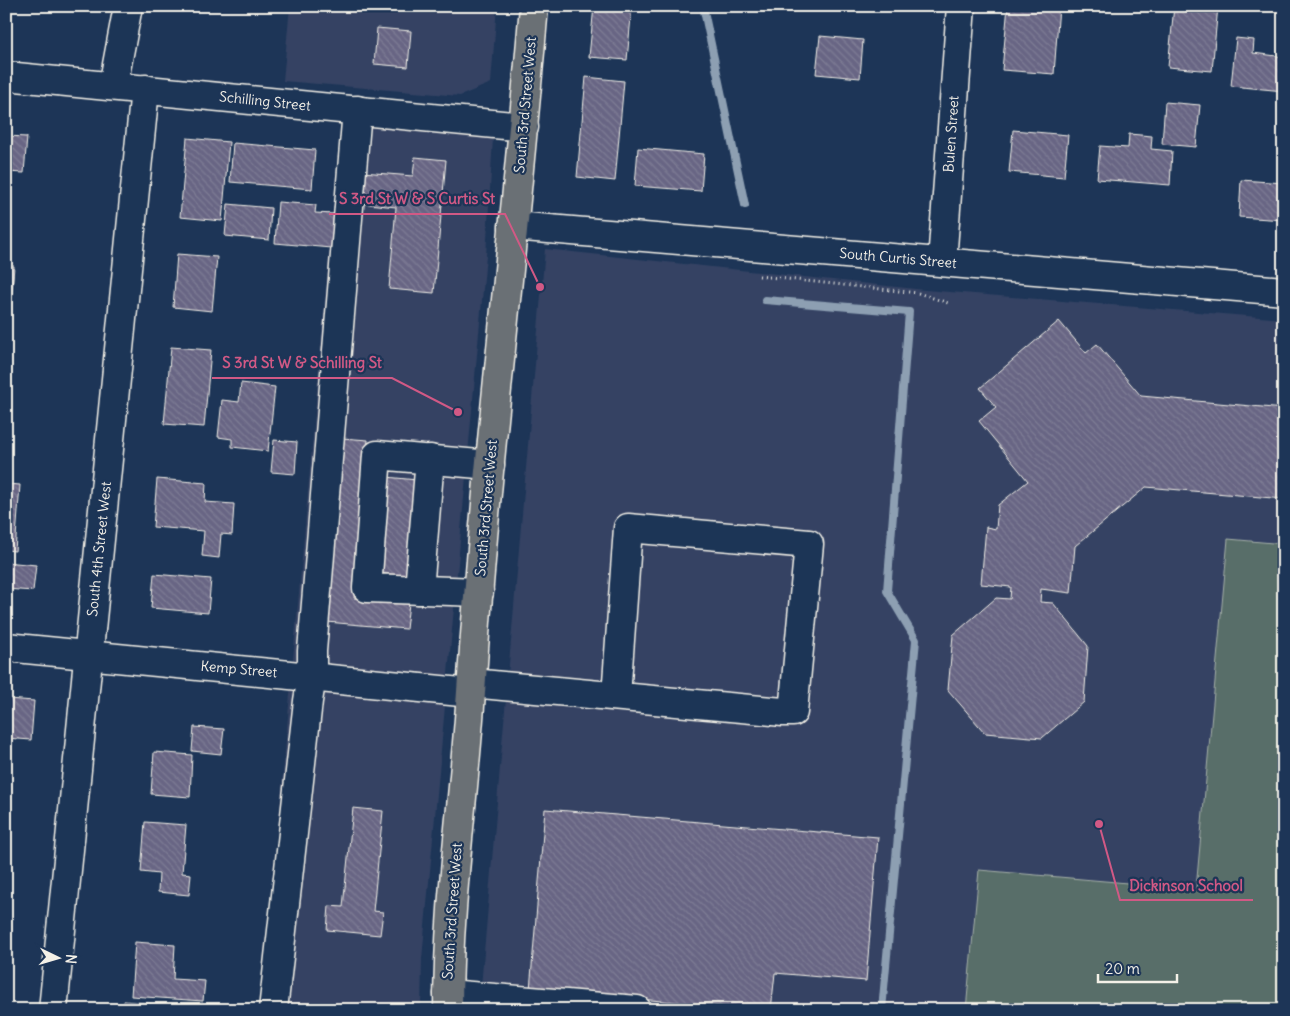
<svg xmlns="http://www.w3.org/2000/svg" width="1290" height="1016" viewBox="0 0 1290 1016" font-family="Delius,sans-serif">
	<defs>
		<pattern id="building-back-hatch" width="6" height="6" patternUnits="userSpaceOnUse" patternTransform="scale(1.25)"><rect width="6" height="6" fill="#686584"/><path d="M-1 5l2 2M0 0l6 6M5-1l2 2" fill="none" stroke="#7e7c95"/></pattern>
	</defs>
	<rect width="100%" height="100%" fill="#1d3557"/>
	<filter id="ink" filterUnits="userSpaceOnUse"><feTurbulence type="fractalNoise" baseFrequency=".02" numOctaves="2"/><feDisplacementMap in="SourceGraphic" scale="10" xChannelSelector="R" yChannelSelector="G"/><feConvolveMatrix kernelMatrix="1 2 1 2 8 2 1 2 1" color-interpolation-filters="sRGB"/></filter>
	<g filter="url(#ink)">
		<g fill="#344364">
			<polygon points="290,6 497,6 491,83 460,96 283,81"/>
			<polygon points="341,119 493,138 486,256 422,959 421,1010 262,1010"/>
			<polygon points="545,249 925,290 1284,319 1284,1010 479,1010"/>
		</g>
		<polygon fill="#596e69" stroke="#a6b0a8" points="1228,539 1284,544 1284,1010 966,1010 979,870 1196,889"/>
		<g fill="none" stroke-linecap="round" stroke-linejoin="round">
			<g stroke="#8d9fb2" stroke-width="8">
				<polyline points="703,6 745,205"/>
				<polyline points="765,300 909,312 887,591 916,640 882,1010"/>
			</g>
		</g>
		<g fill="url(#building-back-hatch)" stroke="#f4f1e8">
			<polygon points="594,6 632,6 627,60 589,57"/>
			<polygon points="1008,6 1059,6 1054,74 1002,70"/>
			<polygon points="1174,6 1218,6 1212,71 1168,67"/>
			<polygon points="377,28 411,31 408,67 374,64"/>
			<polygon points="820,36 863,40 860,78 816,74"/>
			<polygon points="1236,38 1254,40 1253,53 1284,57 1284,91 1231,86"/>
			<polygon points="586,77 624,81 615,181 577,177"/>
			<polygon points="1165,102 1200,105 1196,147 1162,144"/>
			<polygon points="1013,130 1068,135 1064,177 1009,172"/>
			<polygon points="1129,134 1152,136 1151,149 1172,151 1170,185 1097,179 1100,146 1128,148"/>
			<polygon points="6,136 27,137 24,173 6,172"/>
			<polygon points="187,138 229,142 222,221 180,217"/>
			<polygon points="233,143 315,150 312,189 230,182"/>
			<polygon points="638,148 704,154 701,191 635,186"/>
			<polygon points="415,157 446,160 434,293 389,289 396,207 359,203 362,172 413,176"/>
			<polygon points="1241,180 1284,183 1284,220 1239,217"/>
			<polygon points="278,202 316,205 315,213 334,214 331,248 275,243"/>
			<polygon points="228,204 271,208 269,240 225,236"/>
			<polygon points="177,254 217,257 212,311 173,307"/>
			<polygon points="6,265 14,266 11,305 6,304"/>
			<polygon points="1059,321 1086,353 1097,344 1141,396 1284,409 1284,499 1146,487 1075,546 1071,593 1041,589 1040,602 1053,603 1088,646 1084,702 1042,738 985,733 948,690 953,635 996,598 1010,599 1011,587 981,584 986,527 996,529 998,505 1028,481 979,421 996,407 980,388"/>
			<polygon points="171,347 211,350 204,427 164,424"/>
			<polygon points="241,383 275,387 268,451 232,447 232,439 218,437 222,400 239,402"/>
			<polygon points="342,438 368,440 354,598 409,603 406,629 327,622"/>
			<polygon points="274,440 297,442 295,474 271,472"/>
			<polygon points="386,477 417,480 409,576 378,573"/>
			<polygon points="157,479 206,483 205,502 234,504 232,535 221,534 219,558 202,556 204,531 153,527"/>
			<polygon points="6,484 20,485 15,551 6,550"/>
			<polygon points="6,562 36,565 33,591 6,589"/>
			<polygon points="154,574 211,579 208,613 151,608"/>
			<polygon points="8,699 34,701 31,740 6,738"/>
			<polygon points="194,727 224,729 221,754 192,751"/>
			<polygon points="154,752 192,755 190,797 151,794"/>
			<polygon points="353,808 383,811 373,911 383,912 380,935 327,930 329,906 343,907"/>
			<polygon points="545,809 878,837 866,981 775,973 771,1010 530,990"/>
			<polygon points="145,822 186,825 182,873 191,874 189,895 158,892 159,874 141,872"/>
			<polygon points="135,942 175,945 173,979 205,981 203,1001 131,996"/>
			<polygon points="124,1001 177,1006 176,1010 123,1010"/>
		</g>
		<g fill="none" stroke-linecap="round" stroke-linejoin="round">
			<defs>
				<g id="minor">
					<polyline points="6,76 524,127"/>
					<polyline points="113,86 128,6"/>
					<polyline points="513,226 1284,291"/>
					<polyline points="942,262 961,6"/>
					<polyline points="419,590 430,459"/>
					<polyline points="479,592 367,588 377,455 490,465"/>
					<polyline points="6,647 471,693"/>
					<polyline points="472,683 503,686 783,712 793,712 809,544 628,528 616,696"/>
					<polyline points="448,994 637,1010"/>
					<polyline points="53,1010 145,89"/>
					<polyline points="273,1010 308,701 312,676 312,651 357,110"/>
				</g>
				<path id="major" d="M448,1010C448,903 464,798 471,692C486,463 515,235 534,6"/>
			</defs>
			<use href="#minor" stroke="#f4f1e8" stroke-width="31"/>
			<use href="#major" stroke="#f4f1e8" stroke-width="31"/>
			<polyline stroke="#f4f1e8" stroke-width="3" stroke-dasharray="1 4" stroke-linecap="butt" points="759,276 918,293 951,304"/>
			<use href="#minor" stroke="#1d3557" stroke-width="28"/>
			<use href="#major" stroke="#6b6f75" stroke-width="28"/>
		</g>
	</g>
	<g text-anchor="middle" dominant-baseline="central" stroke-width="4.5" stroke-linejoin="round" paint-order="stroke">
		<g font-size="14" fill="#f4f1e8" stroke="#1d3557">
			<text transform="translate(265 101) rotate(6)">Schilling Street</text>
			<text transform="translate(525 105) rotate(-85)">South 3rd Street West</text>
			<text transform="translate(951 134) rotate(-86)">Bulen Street</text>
			<text transform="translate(898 258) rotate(5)">South Curtis Street</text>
			<text transform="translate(486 508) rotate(-85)">South 3rd Street West</text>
			<text transform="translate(99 549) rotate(-84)">South 4th Street West</text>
			<text transform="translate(239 669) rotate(5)">Kemp Street</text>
			<text transform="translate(452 911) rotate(-86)">South 3rd Street West</text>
		</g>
	</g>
	<path fill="none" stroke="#d15985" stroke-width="2" d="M540 287L505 214H329M458 412L392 378H212M1099 824L1120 900H1253"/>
	<g fill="#d15985" stroke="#1d3557" stroke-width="2">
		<circle cx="540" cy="287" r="5"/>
		<circle cx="458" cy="412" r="5"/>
		<circle cx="1099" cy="824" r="5"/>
	</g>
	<g font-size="15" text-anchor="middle" font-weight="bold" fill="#d15985" stroke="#1d3557" stroke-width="4.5" stroke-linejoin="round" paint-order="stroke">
		<text x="417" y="204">S 3rd St W &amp; S Curtis St</text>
		<text x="302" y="368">S 3rd St W &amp; Schilling St</text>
		<text x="1186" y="891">Dickinson School</text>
	</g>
	<rect width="1290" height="1016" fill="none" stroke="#1d3557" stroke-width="25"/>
	<rect x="12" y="12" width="1265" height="991" fill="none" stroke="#f4f1e8" stroke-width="2" filter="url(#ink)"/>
	<g transform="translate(58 958) rotate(95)" stroke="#1d3557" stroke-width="4" paint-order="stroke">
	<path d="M0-4L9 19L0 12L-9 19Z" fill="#f4f1e8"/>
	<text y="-8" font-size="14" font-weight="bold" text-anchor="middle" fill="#f4f1e8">N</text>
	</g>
	<path d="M1098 974v8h79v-8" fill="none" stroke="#f4f1e8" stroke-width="2.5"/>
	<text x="1105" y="974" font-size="15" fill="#f4f1e8" stroke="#1d3557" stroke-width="4" paint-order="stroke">20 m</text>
</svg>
